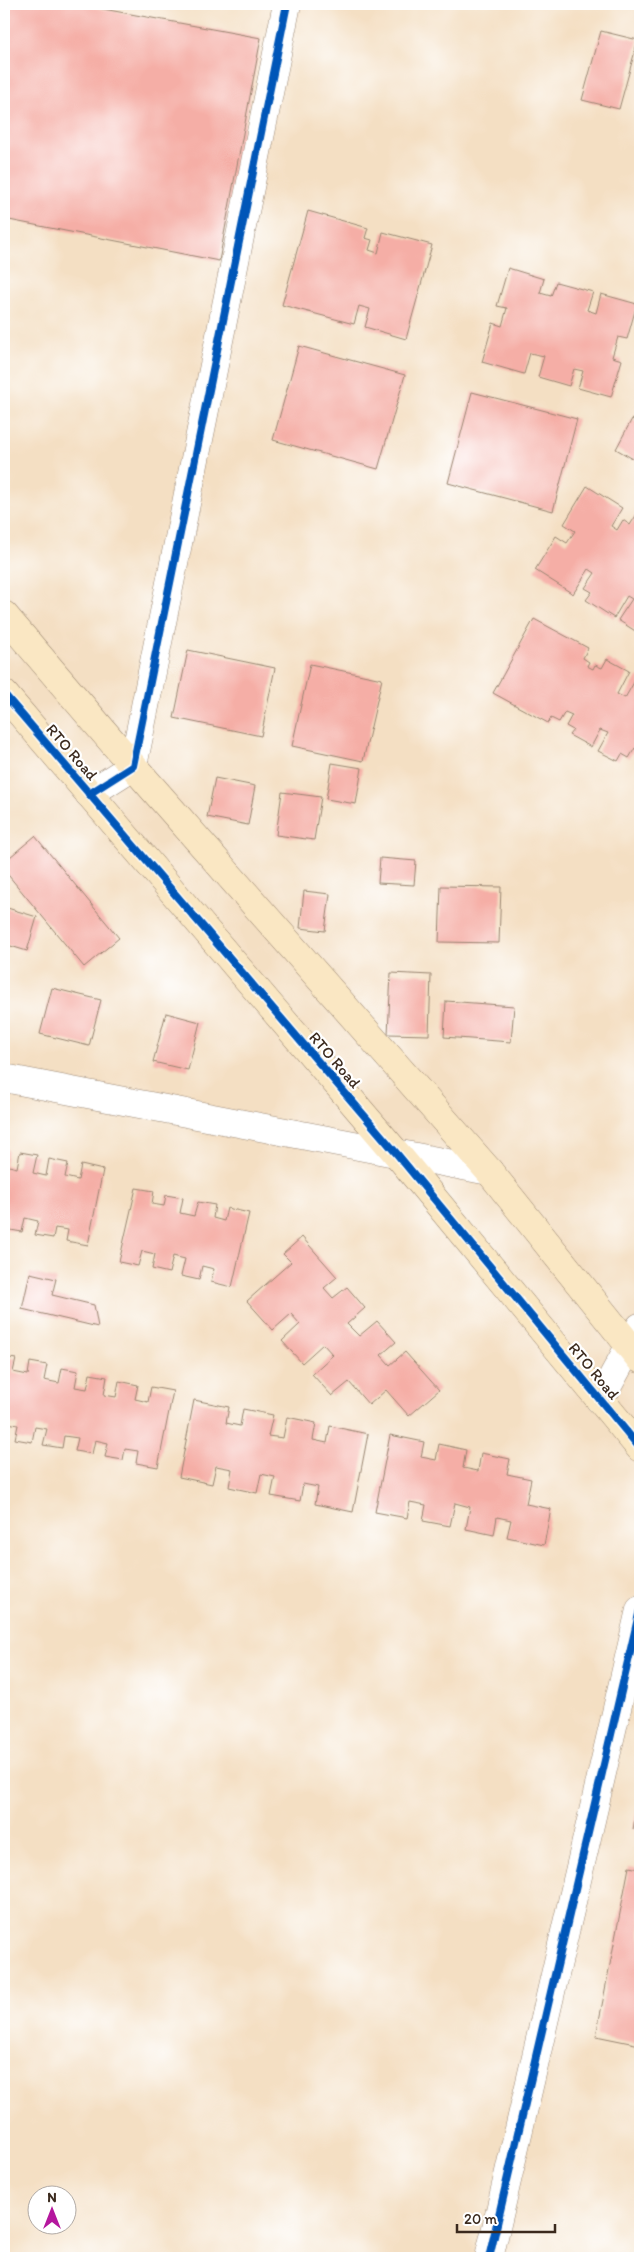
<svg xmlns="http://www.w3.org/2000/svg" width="644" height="2262" viewBox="0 0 644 2262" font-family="Itim,sans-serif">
	<rect width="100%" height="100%" fill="#fff"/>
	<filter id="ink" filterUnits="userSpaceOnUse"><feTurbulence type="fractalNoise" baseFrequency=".02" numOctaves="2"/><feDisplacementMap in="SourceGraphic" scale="10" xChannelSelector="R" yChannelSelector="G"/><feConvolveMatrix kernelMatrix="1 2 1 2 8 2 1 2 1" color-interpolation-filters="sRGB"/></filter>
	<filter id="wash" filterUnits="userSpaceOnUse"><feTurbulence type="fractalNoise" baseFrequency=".0096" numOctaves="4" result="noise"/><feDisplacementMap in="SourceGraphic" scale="20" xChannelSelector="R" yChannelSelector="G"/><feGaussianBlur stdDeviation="1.12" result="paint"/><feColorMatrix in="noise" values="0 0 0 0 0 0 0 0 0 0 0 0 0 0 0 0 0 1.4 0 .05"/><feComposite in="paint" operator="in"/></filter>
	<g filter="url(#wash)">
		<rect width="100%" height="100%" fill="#f4dfc3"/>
		<g id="blocks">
			<g fill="#f5aea6">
				<polygon points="4,4 76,4 261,38 219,261 4,219"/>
				<polygon points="601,31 638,40 619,109 582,100"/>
				<polygon points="308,211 368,228 365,238 372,240 369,250 378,253 383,232 432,245 406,339 365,327 370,309 359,306 354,324 282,305"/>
				<polygon points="508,268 544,279 540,293 551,296 556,282 593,292 587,310 596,313 601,294 637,304 627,339 618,337 612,357 622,360 611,397 578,388 583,371 574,369 569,386 538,377 544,356 530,353 524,374 482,362 493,323 502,326 507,308 497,306"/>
				<polygon points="299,346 405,375 378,469 273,440"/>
				<polygon points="472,392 577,419 553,511 448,483"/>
				<polygon points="632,419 639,423 640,420 640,463 616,449"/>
				<polygon points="587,486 622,508 611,526 617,530 623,520 630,525 637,514 640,516 640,634 618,620 632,599 627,596 614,618 586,600 592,592 585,588 595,573 589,569 573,594 535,570 556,536 567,543 575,531 564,524"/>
				<polygon points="534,619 588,648 583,658 589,662 587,666 593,669 595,665 602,668 607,659 629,671 617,694 625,698 637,677 640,678 640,751 635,748 629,758 622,754 618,761 598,751 608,733 600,730 591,747 569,735 573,730 566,726 572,715 565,712 559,722 551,718 548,723 493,693"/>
				<polygon points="188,650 275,668 261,736 174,718"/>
				<polygon points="310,664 382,679 363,761 292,746"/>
				<polygon points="332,763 362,768 356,804 326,799"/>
				<polygon points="215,778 255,786 248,825 207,817"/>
				<polygon points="282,792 321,797 314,840 276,835"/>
				<polygon points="35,836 119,938 84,967 4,870 4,862"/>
				<polygon points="380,858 416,861 414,885 378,883"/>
				<polygon points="441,886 501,887 499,943 439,942"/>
				<polygon points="304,891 330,894 325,931 300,928"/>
				<polygon points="4,907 37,917 27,951 4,944"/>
				<polygon points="391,973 431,975 429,1035 388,1034"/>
				<polygon points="52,988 101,1000 89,1046 40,1034"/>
				<polygon points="446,1001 514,1006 511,1042 444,1037"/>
				<polygon points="166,1013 200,1022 188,1070 153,1062"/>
				<polygon points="4,1149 8,1150 5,1165 17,1168 20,1152 37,1155 33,1173 46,1176 49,1159 68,1163 65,1177 78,1180 81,1165 103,1170 88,1245 66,1241 68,1230 55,1228 53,1238 35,1235 38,1221 25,1218 22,1232 5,1229 8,1217 4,1216"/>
				<polygon points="136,1188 154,1191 152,1204 164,1206 166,1195 183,1198 180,1213 194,1216 198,1202 215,1205 213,1218 224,1221 227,1208 249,1213 232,1287 211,1282 214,1269 202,1266 199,1280 181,1276 185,1259 173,1256 169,1273 152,1269 155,1254 142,1251 138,1266 119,1262"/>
				<polygon points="302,1237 337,1277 324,1288 333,1298 347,1287 365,1308 347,1324 359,1336 377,1321 396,1342 381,1355 390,1365 405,1352 439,1390 409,1416 386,1390 369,1405 349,1382 332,1396 312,1374 333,1355 323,1344 302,1363 282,1341 300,1324 291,1314 273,1330 247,1301 291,1262 283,1254"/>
				<polygon points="30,1273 56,1279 52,1295 94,1305 98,1327 22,1309"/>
				<polygon points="4,1357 16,1359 13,1372 28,1375 30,1362 47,1365 44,1380 59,1383 62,1368 78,1371 75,1387 87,1389 90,1374 107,1377 104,1395 116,1397 119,1381 138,1385 135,1399 148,1402 151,1387 173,1391 158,1467 136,1463 138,1451 125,1449 123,1460 105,1457 108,1443 95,1440 92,1454 75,1451 78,1438 64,1436 62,1448 43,1445 47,1429 35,1427 32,1442 15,1439 18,1425 4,1422"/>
				<polygon points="194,1400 229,1407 226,1423 240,1426 243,1409 273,1415 268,1436 283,1438 287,1417 316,1423 313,1440 327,1443 330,1426 368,1434 353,1512 315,1504 318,1487 303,1484 300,1501 271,1496 275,1477 261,1474 257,1493 229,1487 232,1469 216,1466 212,1484 179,1477"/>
				<polygon points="390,1435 424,1442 421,1457 436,1460 439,1444 466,1450 463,1468 478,1471 481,1453 510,1459 507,1474 531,1479 526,1504 551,1509 544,1545 507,1537 511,1520 497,1517 494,1535 466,1529 470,1507 455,1503 450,1526 423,1521 426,1505 410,1502 407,1518 375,1512"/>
				<polygon points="639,1798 640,1798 640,1830 633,1829"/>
				<polygon points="629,1867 640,1869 640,2045 596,2036"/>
			</g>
		</g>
	</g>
	<g filter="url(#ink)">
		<use href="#blocks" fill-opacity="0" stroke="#988470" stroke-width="1"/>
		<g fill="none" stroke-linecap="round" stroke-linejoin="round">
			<defs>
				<g id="street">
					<polyline points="89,794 133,766 287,4"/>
					<polyline points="4,1078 489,1171"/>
					<polyline points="600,1400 640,1327"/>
					<polyline points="489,2258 640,1610"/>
				</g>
				<g id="secondary">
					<polyline points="4,615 133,766 489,1171 640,1359"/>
					<polyline points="4,694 397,1154 640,1448"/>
				</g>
			</defs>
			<use href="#street" stroke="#988470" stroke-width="29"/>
			<use href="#secondary" stroke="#988470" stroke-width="29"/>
			<use href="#street" stroke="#fff" stroke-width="28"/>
			<use href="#secondary" stroke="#fae7c3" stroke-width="28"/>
			<defs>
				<g id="cycleway">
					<polyline points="4,694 397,1154 640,1448"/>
					<polyline points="89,794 133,766 287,4"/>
					<polyline points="489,2258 640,1610"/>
				</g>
			</defs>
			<use href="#cycleway" stroke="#fff" stroke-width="11"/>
			<use href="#cycleway" stroke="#0057b8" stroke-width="8"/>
		</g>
	</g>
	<g text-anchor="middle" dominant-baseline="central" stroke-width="4.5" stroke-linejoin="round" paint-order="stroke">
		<g font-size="16" fill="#3b2a1e" stroke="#fff">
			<text transform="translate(72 752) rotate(49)">RTO Road</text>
			<text transform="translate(335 1060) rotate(49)">RTO Road</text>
			<text transform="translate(594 1371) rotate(50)">RTO Road</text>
		</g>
	</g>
	<rect width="644" height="2262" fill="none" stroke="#fff" stroke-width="20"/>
	<g transform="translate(52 2210)"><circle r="24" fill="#ffffff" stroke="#b1aaa5"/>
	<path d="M0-4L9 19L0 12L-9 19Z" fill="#b5179e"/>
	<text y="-8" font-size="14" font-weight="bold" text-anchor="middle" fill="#3b2a1e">N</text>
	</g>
	<path d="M457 2224v8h98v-8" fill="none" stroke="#3b2a1e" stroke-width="2.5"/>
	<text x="464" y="2224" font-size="15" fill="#3b2a1e" stroke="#ffffff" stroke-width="4" paint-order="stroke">20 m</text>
</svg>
